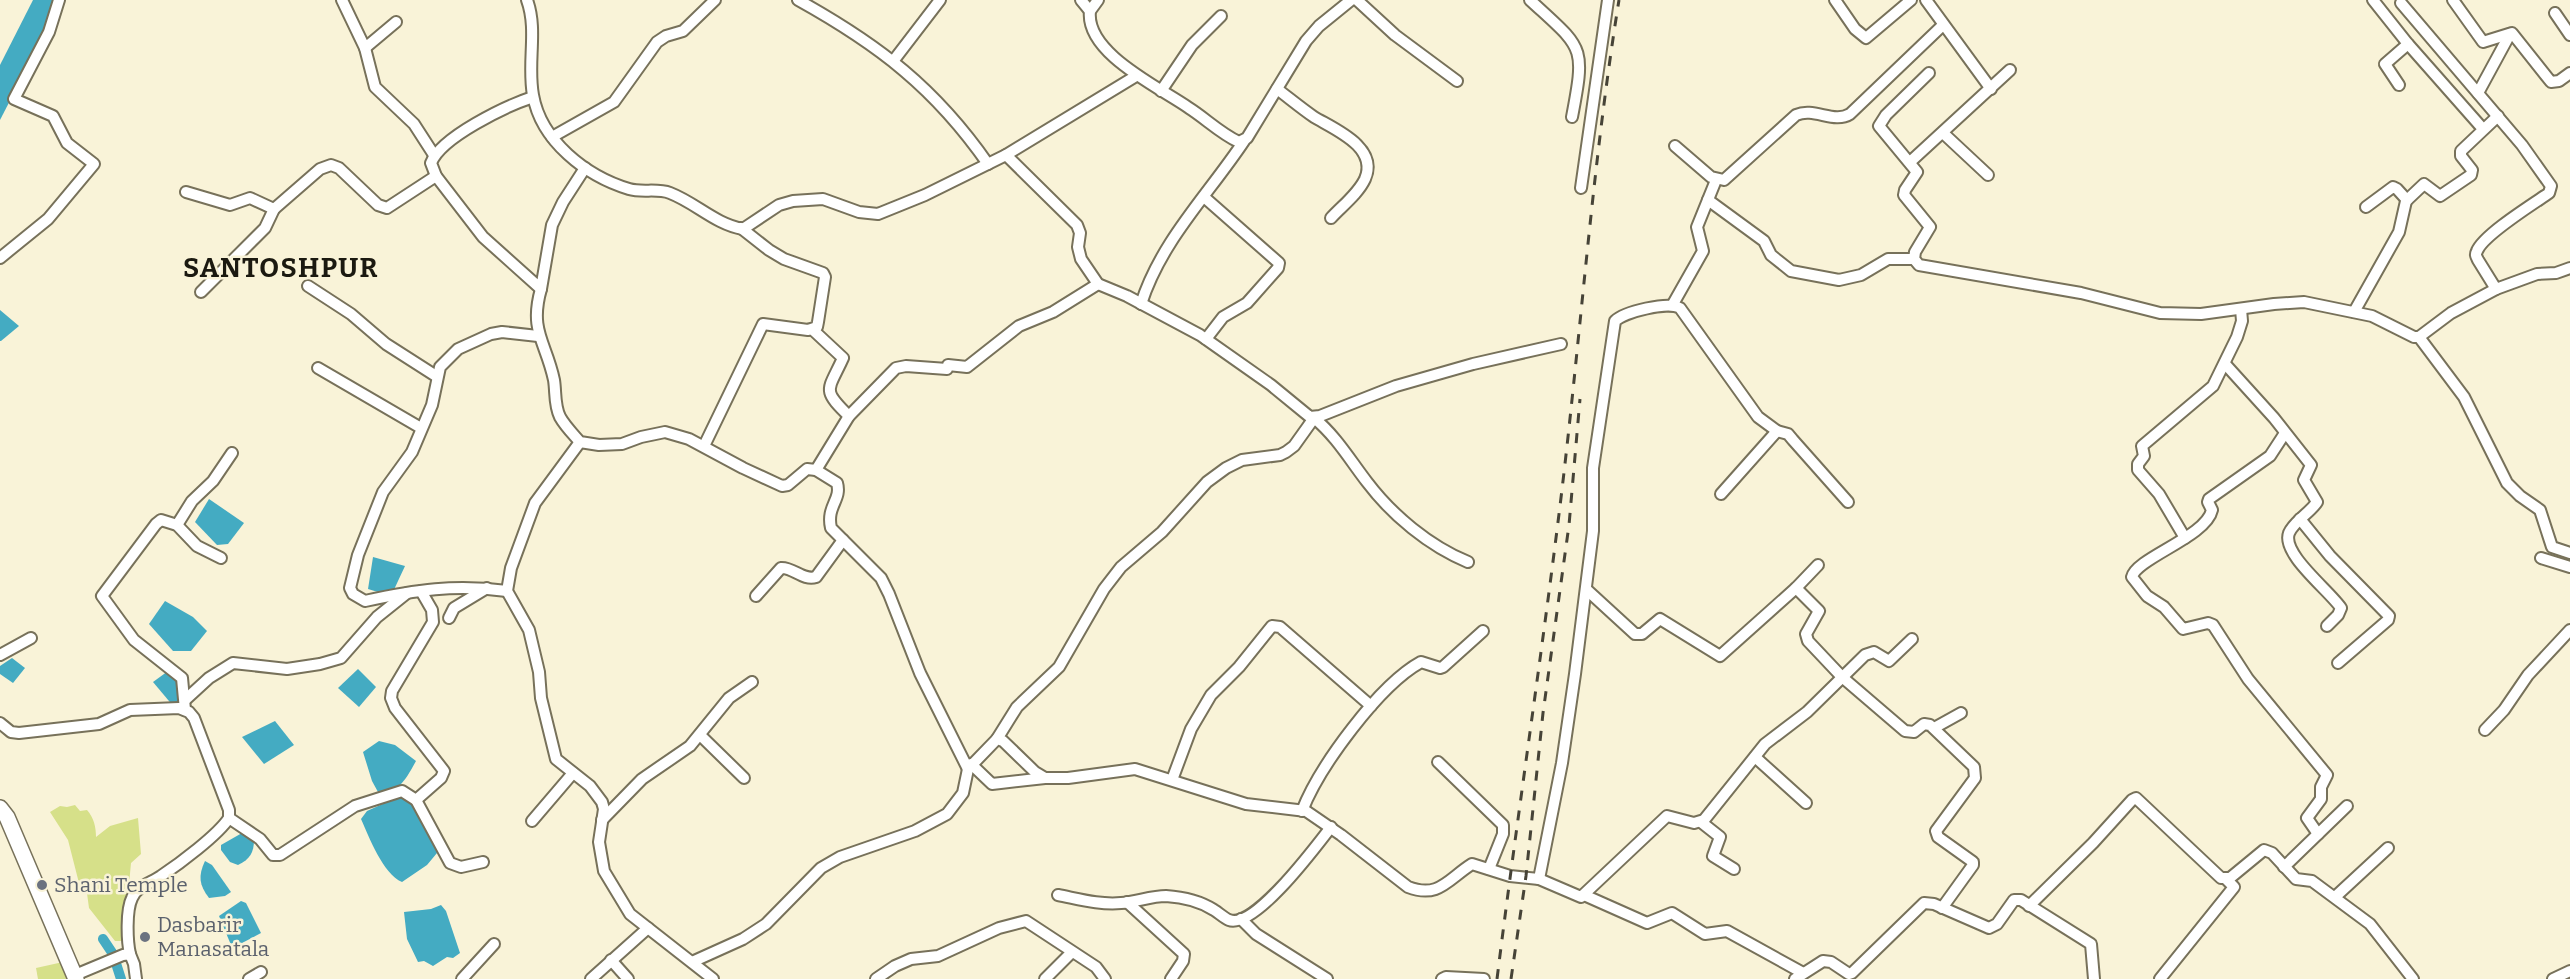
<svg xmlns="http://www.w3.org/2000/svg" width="2570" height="979" viewBox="0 0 2570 979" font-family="Bitter,serif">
	<rect width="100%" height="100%" fill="#f9f3d8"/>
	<g fill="#d6e089">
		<path d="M75,805L80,811L87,810C94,818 96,827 96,837L110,826L138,818L141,854L131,863L129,884L135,886V890L125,935L122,941H115L89,908L86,886L80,887L68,840L50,812L60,806L67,807Z"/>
		<polygon points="63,962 80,979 38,979 36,968"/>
	</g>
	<g fill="#44abc2">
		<polygon points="33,0 62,0 0,120 0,65"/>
		<polygon points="0,310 19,326 1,341 0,341"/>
		<polygon points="209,499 244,523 228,544 217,545 195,522"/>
		<polygon points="373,557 405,566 391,596 368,589"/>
		<polygon points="165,601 193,617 207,631 191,651 173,651 149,624"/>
		<polygon points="12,658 25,668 13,683 0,674 0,666"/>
		<polygon points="175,666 190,697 174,707 153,682"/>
		<polygon points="358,669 376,687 359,707 338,688"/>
		<polygon points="275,721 294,745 264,764 242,737"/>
		<path d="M379,741L395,745L416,761C407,777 399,795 378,792L372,781L363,752Z"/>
		<path d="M405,794C421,806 437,832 437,853L427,865L402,882C383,874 369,837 361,819L367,811Z"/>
		<path d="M242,833L254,839C254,853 250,859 238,865L230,862L221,850V845Z"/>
		<path d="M205,861L212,865L231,892L225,896L209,898C199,885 198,876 205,861Z"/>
		<polygon points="241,901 246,903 261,933 242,943 231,945 219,916"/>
		<polygon points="441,905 446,911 460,953 453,958 447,957 433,966 424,961 418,962 407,939 404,912 431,909"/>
	</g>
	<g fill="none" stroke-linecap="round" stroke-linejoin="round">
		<polyline stroke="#44abc2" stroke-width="10" points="103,939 113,954 121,979"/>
		<defs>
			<g id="minor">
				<polyline points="342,0 365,48 396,22"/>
				<path d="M527,0C538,30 527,63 533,95C541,141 586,176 629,189C642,193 657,188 670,193C696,203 715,224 743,229L779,205L793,201L823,199L859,212L878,214L925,195L1006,155L1136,76"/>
				<path d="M798,0C879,45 935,88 988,164"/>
				<polyline points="1081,0 1090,11"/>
				<path d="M1098,0L1090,11C1085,53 1159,87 1189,108C1205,118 1221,134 1239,142L1247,138L1306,41L1319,26L1351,0"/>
				<polyline points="1357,0 1395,35 1457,81"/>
				<path d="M1530,0C1583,49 1586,44 1572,117"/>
				<polyline points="1835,0 1855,29 1866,38 1911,0"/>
				<polyline points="1926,0 1991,89"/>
				<polyline points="2373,0 2408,44 2483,129"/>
				<polyline points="2453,0 2483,42 2512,33 2551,82 2559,81 2570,73"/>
				<path d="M2401,3L2522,145L2551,186L2549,193C2533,204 2483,235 2477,251C2475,255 2476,256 2478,260L2496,289L2537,274L2556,273L2570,268"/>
				<polyline points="2555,13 2570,35"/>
				<polyline points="365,48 375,87 414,124 434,155"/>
				<polyline points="894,60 940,0"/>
				<polyline points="1929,73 1886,115 1879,126 1917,172 1905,190 1904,195 1930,227 1915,252 1914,259 1919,265 2081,293 2160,313 2201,314 2274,304 2304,302 2372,316 2414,337 2419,337 2451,313 2496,289"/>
				<polyline points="2399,85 2385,64 2408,44"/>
				<path d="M1277,89C1289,98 1301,108 1314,117C1334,129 1379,147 1365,179C1358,194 1342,206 1331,218"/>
				<polyline points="1161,91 1192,45 1221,16"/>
				<polyline points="2478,93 2510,34"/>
				<path d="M533,97C506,106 441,137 431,163L436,176L483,237L541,289L552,225L563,202L585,168"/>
				<polyline points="1943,133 1988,175"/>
				<polyline points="552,137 614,102 657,42 666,36 683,31 715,0"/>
				<path d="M1675,146L1711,177L1724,180L1796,115C1814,107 1834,124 1850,114L1943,25"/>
				<polyline points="1006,155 1077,225 1080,233 1078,247 1081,259 1098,284 1127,296 1200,335 1271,385 1310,417 1320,416 1396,386 1473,364 1561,344"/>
				<polyline points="1910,162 2010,70"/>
				<polyline points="1581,188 1608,0"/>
				<polyline points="186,192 230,205 250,198 274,209 320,169 331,165 339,168 378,205 387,208 436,176"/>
				<polyline points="1204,197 1279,263 1278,268 1247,303 1223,317 1206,339"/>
				<polyline points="1708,200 1764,241 1771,255 1791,271 1839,280 1861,275 1888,259 1914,259"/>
				<polyline points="2366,207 2393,187 2397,189 2407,200"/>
				<polyline points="0,258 48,219 94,164 67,143 53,116 14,99 49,32 59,0"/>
				<polyline points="308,286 351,314 386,344 436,376"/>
				<path d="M541,289C529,331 546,342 554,380C556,392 554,405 560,417C565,426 573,434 580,442L599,445L622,444L641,437L665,432L689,439L743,468L782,486L788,485L807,469L816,470L837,483C842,500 826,506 831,528L881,578L889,594L920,673L968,769"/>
				<polyline points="201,292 265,228 274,209"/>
				<path d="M1141,304C1161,241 1208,195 1244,141"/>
				<polyline points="1673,304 1703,251 1697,227 1716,180"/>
				<polyline points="2354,312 2399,232 2406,201 2424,184 2440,196 2471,175 2472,170 2461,156 2461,151 2498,116"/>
				<path d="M813,330L843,358C828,391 821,389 849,416"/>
				<polyline points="2419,337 2464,397 2507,483 2520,496 2540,510 2552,547 2570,553"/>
				<polyline points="948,365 967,367 1019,326 1053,312 1098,284"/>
				<path d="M2226,365L2274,418L2311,465L2304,480L2317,502C2310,513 2294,521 2289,533C2281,554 2330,591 2341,608L2338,615L2327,626"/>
				<polyline points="318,368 421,428"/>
				<path d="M2285,433L2270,456L2209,499L2208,502L2212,510C2206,537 2136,558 2132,577L2147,596L2164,607L2183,629L2208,623L2213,625L2248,679L2327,775L2321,787V799L2307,818L2318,834"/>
				<polyline points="580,442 535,503 511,568 507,591 529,630 539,672 541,698 556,759 590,786 602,802 604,809 599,842 604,871 630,914 713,979"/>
				<polyline points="704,446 763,324 808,330 817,327 818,322 825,277 823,273 784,259 769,250 741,228"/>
				<polyline points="816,470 849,416 896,368 906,366 947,369"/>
				<polyline points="1721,494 1777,431"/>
				<polyline points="2300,519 2330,556 2389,616 2388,620 2338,663"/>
				<polyline points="177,525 192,501 213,481 232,453"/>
				<polyline points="2185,538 2159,494 2138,470 2138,464 2144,456 2142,446 2213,386 2237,337 2242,321 2241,309"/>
				<polyline points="2541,558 2570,567"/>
				<polyline points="1796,588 1819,611 1806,634 1808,641 1842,677 1905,731 1914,732 1924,724 1930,725 1974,767 1975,778 1936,831 1938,837 1973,862 1973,865 1942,908"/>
				<polyline points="1587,590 1635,634 1642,634 1660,619 1720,656 1796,588 1818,565"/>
				<path d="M507,591C455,584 415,590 365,601L353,594L350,588L358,555L383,492L412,452L432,405L440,367L458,349L491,334L502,332L538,336"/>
				<path d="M756,596L781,568C793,567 803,581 816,577L843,540"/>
				<polyline points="449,618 454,608 487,588"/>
				<polyline points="0,655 31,638"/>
				<polyline points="185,700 209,678 233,663 287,669 320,664 341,658 377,617 407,593"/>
				<polyline points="185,710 182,678 134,640 102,596 156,524 161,520 177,525 197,546 221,558"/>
				<path d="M0,723L11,732L19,733L99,724L130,710L179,708L189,712L194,718L229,810V818C218,835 179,864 161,876C151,883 137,886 132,898C126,910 127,941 130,954"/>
				<polyline points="1934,728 1961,713"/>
				<polyline points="2485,730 2504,710 2528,675 2570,630"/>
				<polyline points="700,735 744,778"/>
				<path d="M997,739L1017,707L1059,667L1104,589L1121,567L1162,532L1207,482L1226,468L1242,460L1280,455L1286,452L1294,446L1314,418C1336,436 1350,460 1367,482C1392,515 1429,546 1468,562"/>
				<polyline points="1755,757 1806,803"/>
				<polyline points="1438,762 1503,825 1503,834 1489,869"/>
				<polyline points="971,764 992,784 1045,778"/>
				<polyline points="1172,780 1191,729 1211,695 1239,667 1272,626 1280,627 1371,706"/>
				<polyline points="416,800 441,778 444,771 395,708 391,698 392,691 433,622 432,610 421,591"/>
				<path d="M1302,811C1319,767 1379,685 1421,662L1440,668L1443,667L1483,631"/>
				<polyline points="229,818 260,839 273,855 280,855 355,806 402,791 416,800 450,863 461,867 483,862"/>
				<polyline points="602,820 642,779 690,746 729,698 752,682"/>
				<polyline points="532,821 573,773"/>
				<polyline points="1701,822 1720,837 1713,856 1734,869"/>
				<polyline points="2284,867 2347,806"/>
				<path d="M1539,879L1562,763L1575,674L1593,531V468L1615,321C1624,312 1668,301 1680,308L1758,417L1777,431L1788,434L1793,440L1848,502"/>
				<path d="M1058,895C1079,899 1100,905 1121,903C1136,902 1151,896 1166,896C1182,897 1200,901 1214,910C1219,913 1224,918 1229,920C1254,930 1317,845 1331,827"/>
				<polyline points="1584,895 1647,923 1672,913 1705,934 1727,931 1803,973"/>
				<polyline points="2335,897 2388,848"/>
				<polyline points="1127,902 1184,954 1183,961 1171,979"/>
				<polyline points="2029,906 2093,843 2132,800 2136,798 2221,878 2230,878 2264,850 2272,853 2296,879 2312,881 2370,924 2413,979"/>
				<polyline points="1241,919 1256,934 1327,979"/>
				<polyline points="611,960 628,979"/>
				<path d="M692,962L743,939L766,924L821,868L840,857L915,831L947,814L963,793L968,769L997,739L1003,741L1035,772L1045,778H1068L1135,769L1246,804L1306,811L1341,835L1408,887C1439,899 1448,879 1472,864L1510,876L1539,879L1581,897L1667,816L1694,823L1704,820L1765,744L1807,712L1865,655L1874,652L1889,661L1912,639"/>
				<polyline points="75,975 123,955 130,954 134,964 136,979"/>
				<polyline points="249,979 261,972"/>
				<polyline points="462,979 494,944"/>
				<polyline points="591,979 648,928"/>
				<polyline points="876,979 895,966 911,959 938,956 999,928 1026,921 1096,967 1105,979"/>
				<polyline points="1045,979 1071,953"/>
				<polyline points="1442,979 1446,977 1484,979"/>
				<polyline points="1795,979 1823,961 1831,962 1849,974 1852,973 1924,903 1934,904 1989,928 1997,924 2014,900 2021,900 2091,944 2094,979"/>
				<polyline points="2160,979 2234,887 2226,879"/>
				<polyline points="2553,979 2570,971"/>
			</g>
			<polyline id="secondary" points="0,808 7,817 76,979"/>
		</defs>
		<use href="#minor" stroke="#77715a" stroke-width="14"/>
		<use href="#secondary" stroke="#77715a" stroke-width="18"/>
		<use href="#minor" stroke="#fff" stroke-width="10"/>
		<use href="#secondary" stroke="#fff" stroke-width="15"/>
		<g stroke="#464337" stroke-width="3" stroke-dasharray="10 10" stroke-linecap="butt">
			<path d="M1497,979C1516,826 1539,674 1558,522C1580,348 1591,173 1619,0"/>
			<polyline points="1511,979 1526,876 1543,713 1569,525 1580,399"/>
		</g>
	</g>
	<g fill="#6b7280" stroke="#f9f3d8" stroke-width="2">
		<circle cx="42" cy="885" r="6"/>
		<circle cx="145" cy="937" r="6"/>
	</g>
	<g text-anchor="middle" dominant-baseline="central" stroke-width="5" stroke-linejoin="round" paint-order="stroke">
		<g font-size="21" fill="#5b616d" stroke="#f9f3d8" text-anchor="start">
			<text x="54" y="885">Shani Temple</text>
			<text x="157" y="925">Dasbarir<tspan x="157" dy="24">Manasatala</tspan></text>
		</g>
		<g font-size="27" font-weight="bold" letter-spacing="1.5" fill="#1b1910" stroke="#f9f3d8">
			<text x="281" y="268">SANTOSHPUR</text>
		</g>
	</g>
</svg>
